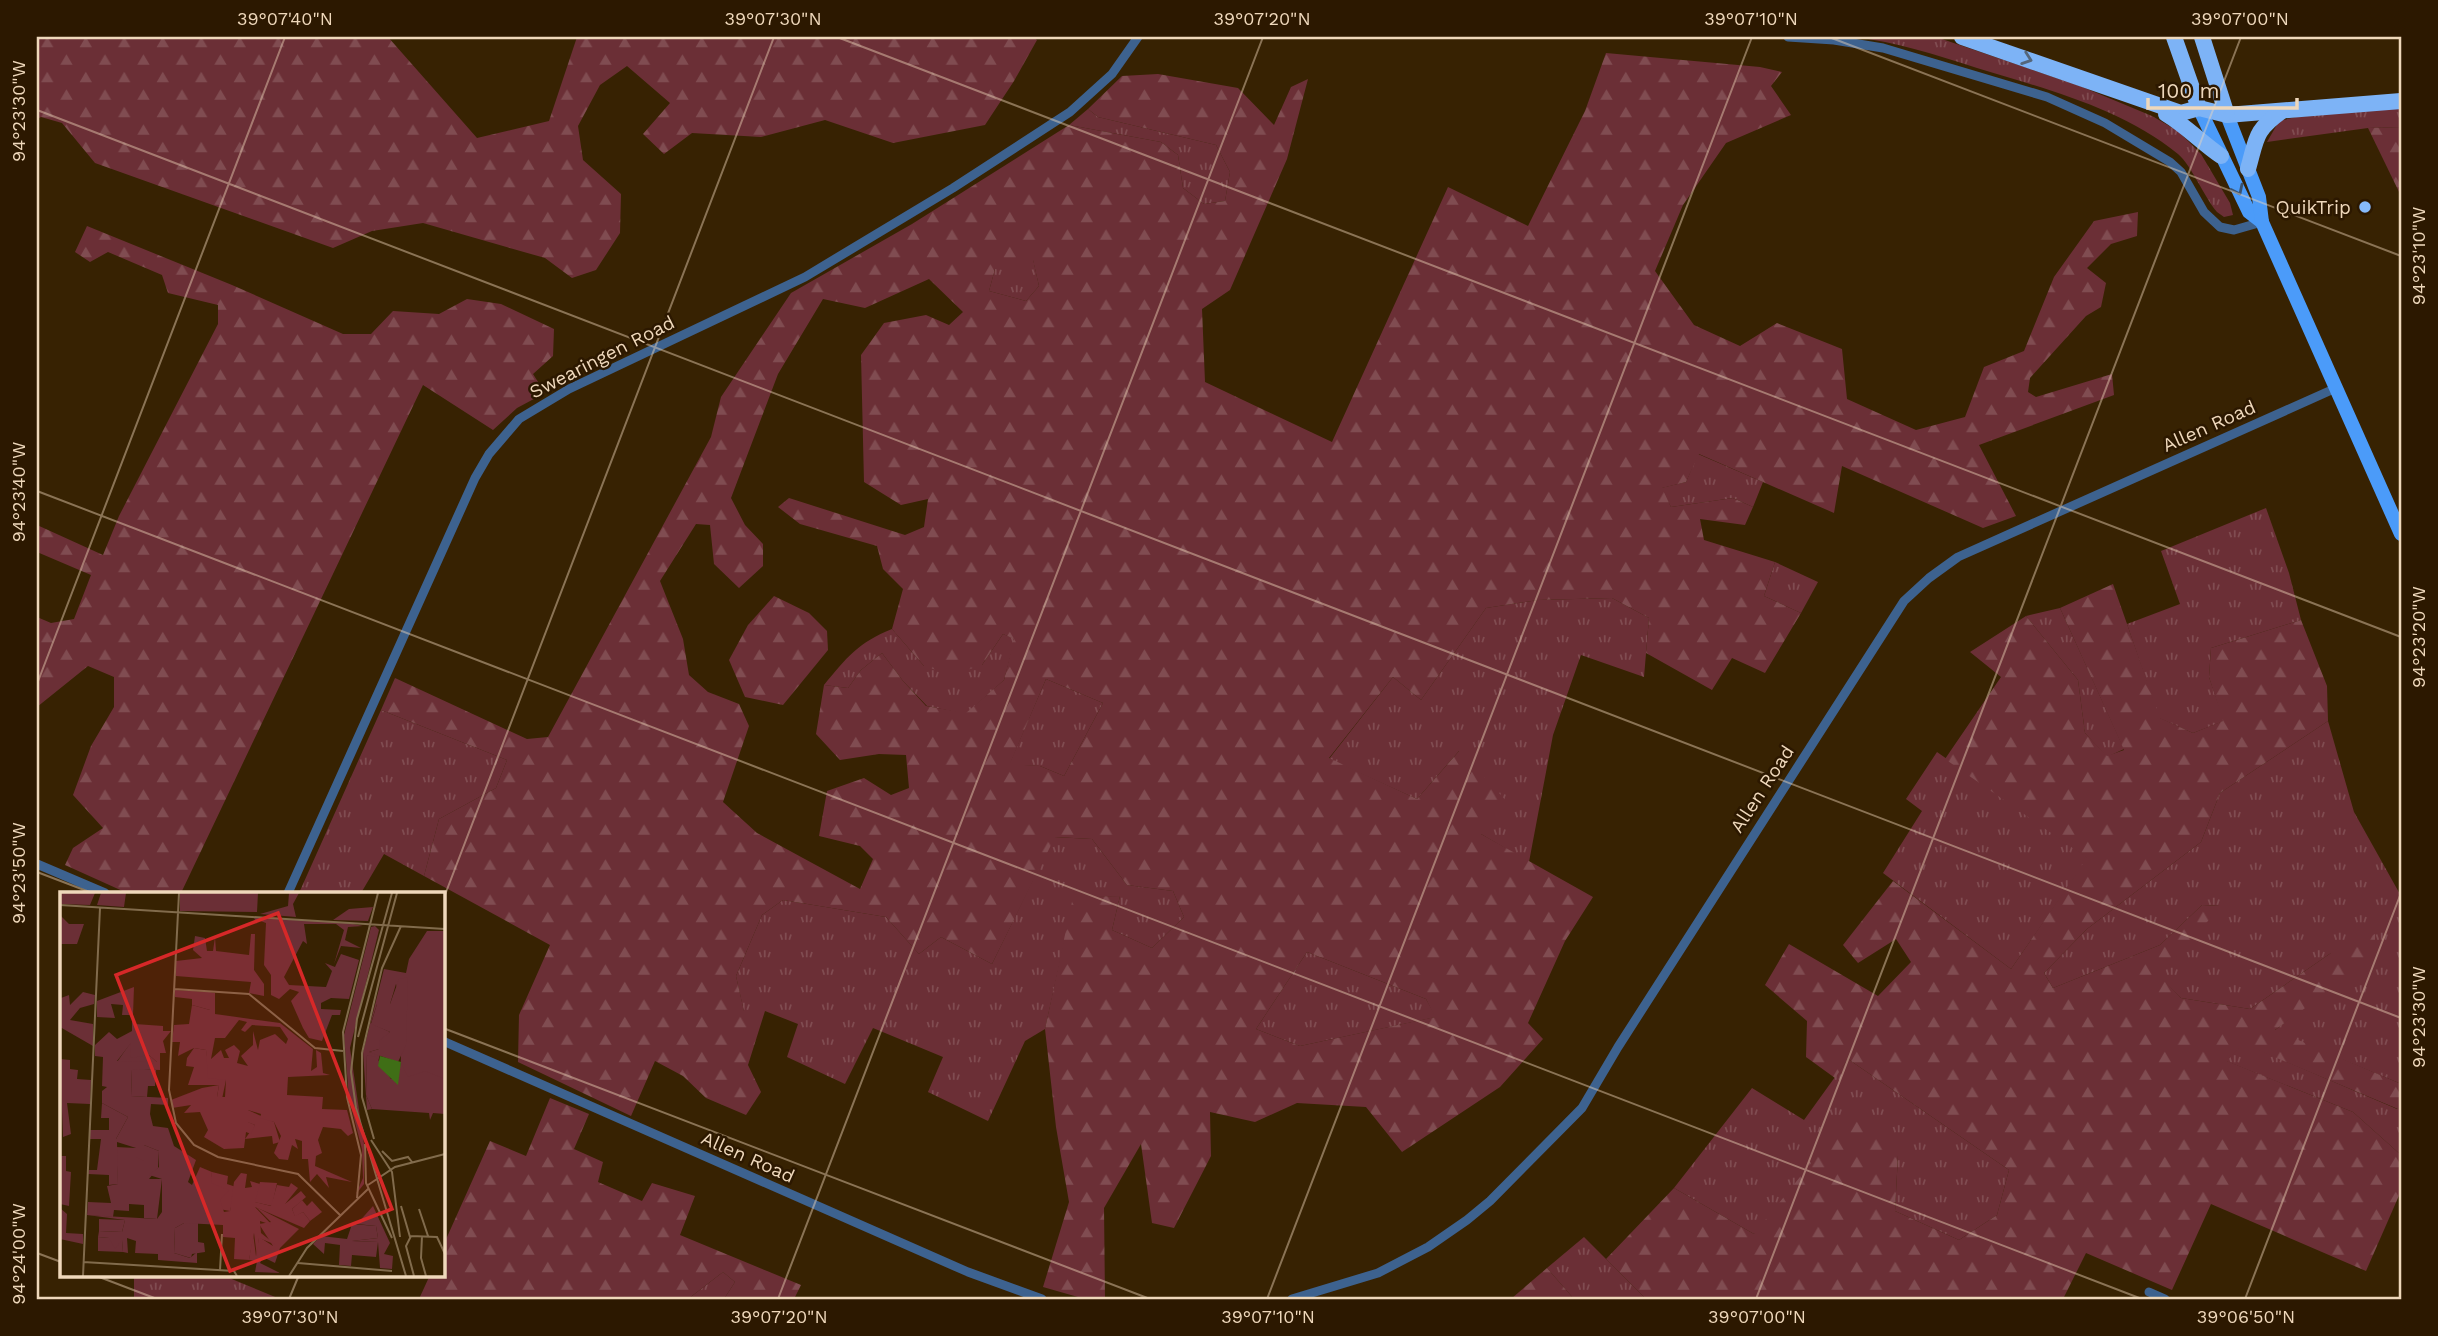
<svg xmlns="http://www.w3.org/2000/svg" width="2438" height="1336" viewBox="0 0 2438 1336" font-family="'Work Sans',sans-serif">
	<defs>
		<pattern id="grass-tufts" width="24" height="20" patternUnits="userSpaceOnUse" patternTransform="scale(1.75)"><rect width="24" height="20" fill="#6b2f36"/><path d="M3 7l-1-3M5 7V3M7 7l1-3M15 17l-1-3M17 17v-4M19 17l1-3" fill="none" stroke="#804c51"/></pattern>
		<pattern id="forest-firs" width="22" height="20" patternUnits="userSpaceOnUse" patternTransform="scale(1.75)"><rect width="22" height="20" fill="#6b2f36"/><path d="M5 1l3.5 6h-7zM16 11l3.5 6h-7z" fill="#804c51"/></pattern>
	</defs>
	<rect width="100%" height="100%" fill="#372202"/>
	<g fill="url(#grass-tufts)">
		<path d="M1852,37H1936L2080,86L2152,116L2178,131L2201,154L2230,203L2233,215L2224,217L2217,212C2204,197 2192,166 2178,154C2121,108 2046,89 1977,68C1936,55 1895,41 1852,37Z"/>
		<polygon points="2401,108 2401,127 2368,128 2267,142 2279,121 2296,117"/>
		<polygon points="1088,109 1098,117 1216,145 1230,172 1225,201 1204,204 1183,188 1178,155 1161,142 1069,125"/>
		<polygon points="1033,259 1039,286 1026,301 989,291 995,269"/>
		<polygon points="1698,454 1763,482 1753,507 1733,498 1671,507 1661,488 1686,482"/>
		<polygon points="2266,508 2289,573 2301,620 2211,648 2209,677 2224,721 2193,733 2159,718 2127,624 2180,604 2161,551"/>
		<polygon points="1775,562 1818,582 1801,613 1764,596"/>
		<polygon points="1612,598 1649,618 1644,677 1581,655 1553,735 1529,862 1481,834 1459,751 1417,799 1329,759 1393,677 1421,700 1486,608 1538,600"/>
		<polygon points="2060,608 2124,749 2107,757 2085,733 2078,680 2026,616"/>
		<path d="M892,629L924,666L982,665L1003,634L1015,639L1004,680L966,714L927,706L903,681L882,653L861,670L848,688L824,685C846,658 859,642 892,629Z"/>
		<polygon points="1046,679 1103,703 1064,776 1040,766 1009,765"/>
		<polygon points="381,710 507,760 496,788 439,819 424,876 384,854 361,893 299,893"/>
		<polygon points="2328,721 2354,812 2401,896 2401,1087 2399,1083 2274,1031 2299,1011 2331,953 2250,1009 2181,998 2159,976 2220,906 2202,905 2160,945 2053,988 2044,973 2087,929 2201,842 2220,793"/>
		<polygon points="1937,752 2088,858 2011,969 1883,873 1922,811 1906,799"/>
		<polygon points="1054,837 1092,839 1127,885 1173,891 1184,917 1152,948 1112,930 1120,896 1074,898 1045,1029 1025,1041 988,1121 928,1092 943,1057 873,1028 845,1084 787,1057 798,1024 765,1011 744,1012 736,976 762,915 783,900 886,917 919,954 941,937 992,964"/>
		<polygon points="1307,952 1426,999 1436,1017 1300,1046 1256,1029"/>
		<polygon points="2243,1043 2397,1109 2401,1106 2401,1155 2353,1112 2226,1061"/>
		<polygon points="1848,1059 2009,1170 1997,1215 1959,1240 1895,1211 1898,1155 1754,1234 1674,1188 1752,1088 1804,1120"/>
		<polygon points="1584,1237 1646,1299 1574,1299 1547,1268"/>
		<polygon points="723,1272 735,1282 724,1299 688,1299"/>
		<polygon points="134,1275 222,1275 280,1299 134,1299"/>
	</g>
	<g fill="url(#forest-firs)" fill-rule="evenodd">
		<polygon points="37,37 388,37 477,138 549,121 577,37 1033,37 1037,40 1014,81 985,125 893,143 825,120 761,137 692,133 664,154 643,134 670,103 627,66 600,85 578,126 583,160 621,194 620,233 596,270 572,278 545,258 423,223 372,231 333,248 95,163 62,123 41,117 37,119"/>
		<path d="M1606,53L1760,67L1782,72L1771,86L1791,115L1726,143L1683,205L1655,271L1694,325L1740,346L1777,323L1842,349L1847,399L1916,430L1965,417L1984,367L2024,351L2054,277L2094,221L2138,212L2137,236L2111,244L2087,268L2106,283L2101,307L2086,316L2030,378L2028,392L2036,397L2112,374L2114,395L1979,445L2016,516L1983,528L1842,466L1834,513L1699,454L1686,482L1662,488L1671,507L1733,498L1753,507L1745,525L1700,519L1704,540L1775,562L1764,596L1801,613L1765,673L1732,658L1712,690L1646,653L1649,618L1612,598L1538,600L1486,608L1421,700L1393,677L1329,758L1417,799L1460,750L1509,804L1481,834L1593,897L1565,941L1528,1023L1543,1039L1500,1087L1402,1152L1366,1107L1297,1103L1255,1122L1210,1112L1211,1156L1174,1228L1152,1223L1141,1144L1104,1208L1105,1299H1085L1043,1287L1069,1202L1056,1127L1045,1029L1073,897L1120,896L1112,930L1152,948L1184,917L1173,891L1127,885L1092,839L1055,837L992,964L941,937L919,954L886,917L783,900L762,915L736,976L744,1011H765L748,1065L761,1092L746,1115L706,1098L683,1076L655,1061L631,1116L518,1062L519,1015L550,945L424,876L439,819L496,788L507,760L381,710L395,678L527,739L548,737L711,437L721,397L791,293L912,224L1069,125L1161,142L1178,155L1183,188L1204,204L1225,201L1230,172L1216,145L1098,117L1088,109L1122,76L1158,74L1238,88L1274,125L1291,87L1308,79L1287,159L1230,290L1202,309L1205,382L1332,442L1448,187L1528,226L1585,111ZM1033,260L1039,286L1026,301L989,291L995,269L1016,271ZM929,279L963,312L949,325L926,315L884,323L861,355L864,482L901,505L928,499L924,527L905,535L789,498L778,507L800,524L877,546L883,569L903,589L892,629L924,666L952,675L982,665L1003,634L1014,639L1004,680L966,713L926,706L903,681L882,653L861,670L848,688L824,685L816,734L840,760L879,754L906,755L909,788L891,795L864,778L827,791L819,836L860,846L873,859L860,889L757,833L723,802L749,726L739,704L708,692L689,675L683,639L660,581L696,524L710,525L714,564L739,588L763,566V544L745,525L731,498L778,374L823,299L865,308ZM1046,679L1103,703L1064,776L1040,766L1010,764ZM1307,952L1426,999L1435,1017L1300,1046L1256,1029Z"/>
		<polygon points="2401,127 2401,196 2368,128"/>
		<polygon points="87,226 232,285 343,334 371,334 393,311 439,314 467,299 501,304 554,329 553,356 533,374 545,393 517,408 493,430 423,385 181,893 127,893 65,865 73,848 103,828 73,795 91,746 114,707 114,677 88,666 37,707 37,617 51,623 74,619 91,575 37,552 37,525 103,555 119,516 218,324 218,305 168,293 162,275 108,252 90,262 75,252"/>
		<polygon points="2113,584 2160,718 2193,733 2223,721 2209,677 2211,648 2301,620 2327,686 2328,721 2220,793 2201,842 2087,929 2044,973 2053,988 2160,945 2202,905 2221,906 2160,976 2181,998 2250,1009 2331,953 2375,934 2375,957 2275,1030 2399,1083 2401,1087 2401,1106 2398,1109 2243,1044 2227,1061 2353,1112 2401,1155 2401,1191 2366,1271 2211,1204 2172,1290 2086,1253 2063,1299 1646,1299 1606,1259 1674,1188 1754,1234 1850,1115 1898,1155 1895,1211 1959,1240 1997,1215 2009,1170 1848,1059 1835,1078 1806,1057 1807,1021 1765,985 1789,944 1878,996 1911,962 1896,939 1858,963 1843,945 1893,881 2011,969 2087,858 1945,759 2001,677 1970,652 2026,616 2078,680 2085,733 2107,756 2124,750 2060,608"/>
		<polygon points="774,596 809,613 827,631 828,650 783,705 745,697 729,660 748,625"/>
		<polygon points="550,1098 589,1114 574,1149 603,1162 598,1182 642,1201 652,1183 695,1196 680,1235 801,1285 794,1299 724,1299 735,1282 723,1272 688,1299 419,1299 430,1275 443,1275 443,1246 490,1141 526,1156"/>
		<polygon points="1547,1268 1574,1299 1511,1299"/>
	</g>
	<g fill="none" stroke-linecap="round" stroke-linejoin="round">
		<g stroke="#3d628f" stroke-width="9">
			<polyline points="1788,37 1834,40 1883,48 2047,97 2105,123 2170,162 2181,172 2204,212 2220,227 2234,230 2262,222"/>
			<polyline points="37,864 105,893"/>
			<polyline points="288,893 475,478 489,454 519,419 569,389 805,277 953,188 1070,112 1112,74 1138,37"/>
			<polyline points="443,1041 968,1272 1042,1299"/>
			<polyline points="2149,1292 2165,1299"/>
			<polyline points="1292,1299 1378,1273 1428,1247 1467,1220 1490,1201 1582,1108 1618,1047 1904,601 1929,578 1958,557 2336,388"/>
		</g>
		<g stroke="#4b9bf9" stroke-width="14">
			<polyline points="2199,108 2249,212 2262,222"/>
			<polyline points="2227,115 2259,197 2262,222 2401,534"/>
		</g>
		<g stroke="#7db3f6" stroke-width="16">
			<polyline points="1962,37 2181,113 2199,108 2227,115 2401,101"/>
			<polyline points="2174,37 2199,108"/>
			<polyline points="2202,37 2227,115"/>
			<path d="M2166,114C2186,126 2202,143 2221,156"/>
			<path d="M2248,169C2257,138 2254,131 2282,111"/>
		</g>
	</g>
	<defs><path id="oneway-chevron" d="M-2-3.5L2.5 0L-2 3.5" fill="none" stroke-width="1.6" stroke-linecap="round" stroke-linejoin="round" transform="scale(1.75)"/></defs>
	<use stroke="#54667b" href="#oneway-chevron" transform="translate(2027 59) rotate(19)"/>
	<use stroke="#3a5370" href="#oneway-chevron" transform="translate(2238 190) rotate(64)"/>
	<path fill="none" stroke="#efd8bb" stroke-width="2" stroke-opacity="0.45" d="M837,37L2401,637M1829,37L2401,256M37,110L2401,1018M37,491L2142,1299M37,684L285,37M37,872L92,893M443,900L774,37M443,1028L1150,1299M37,1253L61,1262M94,1275L157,1299M289,1299L299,1275M778,1299L1263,37M1267,1299L1752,37M1756,1299L2241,37M2245,1299L2401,893"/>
	<circle fill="#87bbfb" stroke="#2c1800" stroke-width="2.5" cx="2365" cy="207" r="7"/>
	<g text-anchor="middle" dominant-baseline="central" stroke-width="5" stroke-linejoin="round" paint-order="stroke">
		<g font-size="19" fill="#efd8bb" stroke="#2c1800" text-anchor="end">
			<text x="2351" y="207">QuikTrip</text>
		</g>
		<g font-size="19" fill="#efd8bb" stroke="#2c1800">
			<text transform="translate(602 357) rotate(-27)">Swearingen Road</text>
			<text transform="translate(2209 426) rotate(-24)">Allen Road</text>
			<text transform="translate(1762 789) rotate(-57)">Allen Road</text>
			<text transform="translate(748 1157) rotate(24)">Allen Road</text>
		</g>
	</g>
	<g transform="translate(60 892)">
		<rect width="385" height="385" fill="#372202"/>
		<path d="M313,15L308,29L273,28L289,17ZM0,23L9,32H24L17,52H0ZM315,34L319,38L290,156L304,252V292L296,302L303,286L302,257L289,207L284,143L311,35ZM367,39H385V187L340,185L343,121L336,92L330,112H317L311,131L330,140L319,157L309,160L320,162L318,170L307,163L306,203L312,217L307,218L303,160L324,77L346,81L349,67ZM74,95L73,123H62L63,113L51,112L55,126L37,125V109ZM115,98L150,100V118L132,113V107L115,105ZM71,150L80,163H89L97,170H57ZM134,156L146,158L148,171L166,188L162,207L157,205L159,193H128L134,175L126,174L127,166ZM0,167L10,168V177L18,178L17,187L31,188L30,212L7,211L11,242L3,245ZM72,176L96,178L95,194H88L87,205L71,204ZM42,211L68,225L56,247H30V238H49V226H41ZM188,218L214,230L220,250L213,252L212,244L185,247L195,233L187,230ZM84,253L99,259L98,276L89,287H102L97,327L84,326V313L69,312V319L54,318L53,325L27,323L28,310L51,311L47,294L58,292L56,255L76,256L84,268ZM0,264H6V279L11,280L9,314L0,312ZM152,280L168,284L167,292L176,295L170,319L159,317L160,307L150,291ZM200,290L217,291L212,314L194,310ZM242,308L247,314L252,309L262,320L250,329L243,320L235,325L232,317ZM196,315L239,337L220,356L215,371L203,365L200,371L220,381L195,380L197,369L189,368L193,341L196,364L199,345L213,354L199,332L211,330ZM0,316L7,322L6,341L23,342V352L0,347ZM39,327L65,328L62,340L39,339ZM124,331H138V350L144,351L145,360L132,362L131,366L114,361L115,336ZM292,332L316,334L318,346L292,349L318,350L316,365L292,363L291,374L279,373L280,353L265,351L264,362L253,352L261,344L287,347ZM38,345L62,347L63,360L38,359Z" fill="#6b2f36"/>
		<path d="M0,1H35L30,13L0,12ZM41,1H66L64,15L37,13ZM120,1H198L197,20L120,19ZM229,1H239L233,12L236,25L200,22L228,14ZM194,25L288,31L303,34L288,35L285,48L301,56L281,54L274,72L284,38L276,32H244L247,52L243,49L224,85L229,93L266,95L272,79L265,71L275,75L281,62L299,68L289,107L271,106L261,111V117L281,118L280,123H272L262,149L249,146L243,136L231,109L239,100L230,97L219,107L211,103V83L204,73L206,31L198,28L196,32ZM191,42H195L194,78L204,92V104L189,101L191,90L116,84V69L142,66L133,58L135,44L145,46L147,59H153L155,45L156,59L189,63ZM348,85L346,153L338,170L309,160L319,157L320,148L330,140L311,132L317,112H330L339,87ZM23,100L35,103L34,112L20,116L10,128L33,132V154L0,135L1,106L9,103L10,113ZM150,100L155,101V122L220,131L253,157L251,179L257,175L256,158L261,161L263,181L270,183L228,185L227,203L263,205L262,217L287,218L293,241L288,244L281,237L263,235L258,248L262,261L256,264L255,274L292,290L266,285L269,296L257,282L250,290L248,267H242V249L235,247L238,257L232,253L228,268L219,267L214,261L221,244L214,230L200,226L201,222L188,218V230L195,233L191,242L186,240L184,256L164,257L144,245L148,238L140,220L124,221L131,213L112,216L111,208L142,196L159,193L157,205H165L166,188L148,186L146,158L134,156L118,164L120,150H112L114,133L129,132L132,113L150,118ZM179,128L187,130L181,138L185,140L192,133L220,135L228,147L226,152L215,142L200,148L198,158L193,139V153L181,164L188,174L177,171L180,159L174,153L165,158L169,166H164L161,158L151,167L155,146H165ZM72,125L75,132L103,134V139H111L103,149L106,161H100V178L72,177L71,204L108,206V213L91,212L90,222L93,234L108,236L114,254L136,268L128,290L132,293L140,275L152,280L151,291L169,298L160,308L164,320L170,319L174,290L181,281L187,282L185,296L192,295L190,289L200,292L195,310L211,314L217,293L229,295L231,291L238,296L225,312L241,299L246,305L232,317L235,324L243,320L250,329L244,336L195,315L212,333L200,329L201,341L216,353L199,346L197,365L194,341L189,368L174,367L175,346L163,345V333L124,331L115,336L114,361L130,366L137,360V371L98,368V362L75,361L76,349L67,346L68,361L63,360L62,348L55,357L49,346L38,345L39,339L62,340L65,328L27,323L97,327L102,320V287L89,283L99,275V259L84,253V269L76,265V256L57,250L58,292L49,293V283L28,282L29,278H37L41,247H56L68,225L42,211V199L47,195L42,194L43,165L35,164V153L49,140L57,147L72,139ZM71,151L70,166L89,163L97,170L57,169ZM307,163L316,165L331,187L337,186L341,171L348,185L365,179L385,187V222L373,221L370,228L369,221L312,217L306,203ZM313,314L330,351L324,362L333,364L332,377L320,376L318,350L292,349L318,346L316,334L297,332Z" fill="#6b2f36" fill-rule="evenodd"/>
		<path d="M320,164L341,170L338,193L318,174Z" fill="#3f6e16"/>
		<path fill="none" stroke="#816b4c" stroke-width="2" d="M119,1L109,198L116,231L134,253L158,265L238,282L280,323M332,1L297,127L291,180L296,216L346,384M0,13L385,37M114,97L189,102L255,156L283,159M298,145L337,1M314,247L302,205V161L322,76L341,34M311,248L332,280L340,345M305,252L306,291L332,346M322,259L332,269L348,265L352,270M308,293L335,275L385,262M297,306L301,263L287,205L283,140L318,1M341,314L350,345M359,317L368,344M362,344L361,366L366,384M23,370L174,379L177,384M238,371L332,379M160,378L162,342M23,384L40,16M229,384L247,356L308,297M354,384L346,354L351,344L377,345L385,362"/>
		<path fill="#d62828" fill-opacity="0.15" stroke="#d62828" stroke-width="3.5" d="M218,21L332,317L170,379L56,83Z"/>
		<rect width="385" height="385" fill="none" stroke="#efd8bb" stroke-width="3.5"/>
	</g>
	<rect width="2438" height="1336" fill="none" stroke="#2c1800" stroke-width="77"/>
	<path d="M2148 98v10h149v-10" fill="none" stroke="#efd8bb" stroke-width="3.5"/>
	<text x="2158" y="98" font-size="21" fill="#efd8bb" stroke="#2c1800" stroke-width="5" paint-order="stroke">100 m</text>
	<rect x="38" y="38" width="2362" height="1260" fill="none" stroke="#efd8bb" stroke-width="2.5"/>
	<g font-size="18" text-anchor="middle" fill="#efd8bb">
		<text x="285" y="25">39°07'40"N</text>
		<text x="773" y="25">39°07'30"N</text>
		<text x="1262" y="25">39°07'20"N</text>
		<text x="1751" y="25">39°07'10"N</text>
		<text x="2240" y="25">39°07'00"N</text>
		<text transform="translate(19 111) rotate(-90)" y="6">94°23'30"W</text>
		<text transform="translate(2419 256) rotate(-90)" y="6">94°23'10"W</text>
		<text transform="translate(19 492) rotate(-90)" y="6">94°23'40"W</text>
		<text transform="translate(2419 637) rotate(-90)" y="6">94°23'20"W</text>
		<text transform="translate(19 873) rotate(-90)" y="6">94°23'50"W</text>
		<text transform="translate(2419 1017) rotate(-90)" y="6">94°23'30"W</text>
		<text transform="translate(19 1254) rotate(-90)" y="6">94°24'00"W</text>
		<text x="290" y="1323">39°07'30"N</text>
		<text x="779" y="1323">39°07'20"N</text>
		<text x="1268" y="1323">39°07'10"N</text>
		<text x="1757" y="1323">39°07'00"N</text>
		<text x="2246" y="1323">39°06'50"N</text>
	</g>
</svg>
